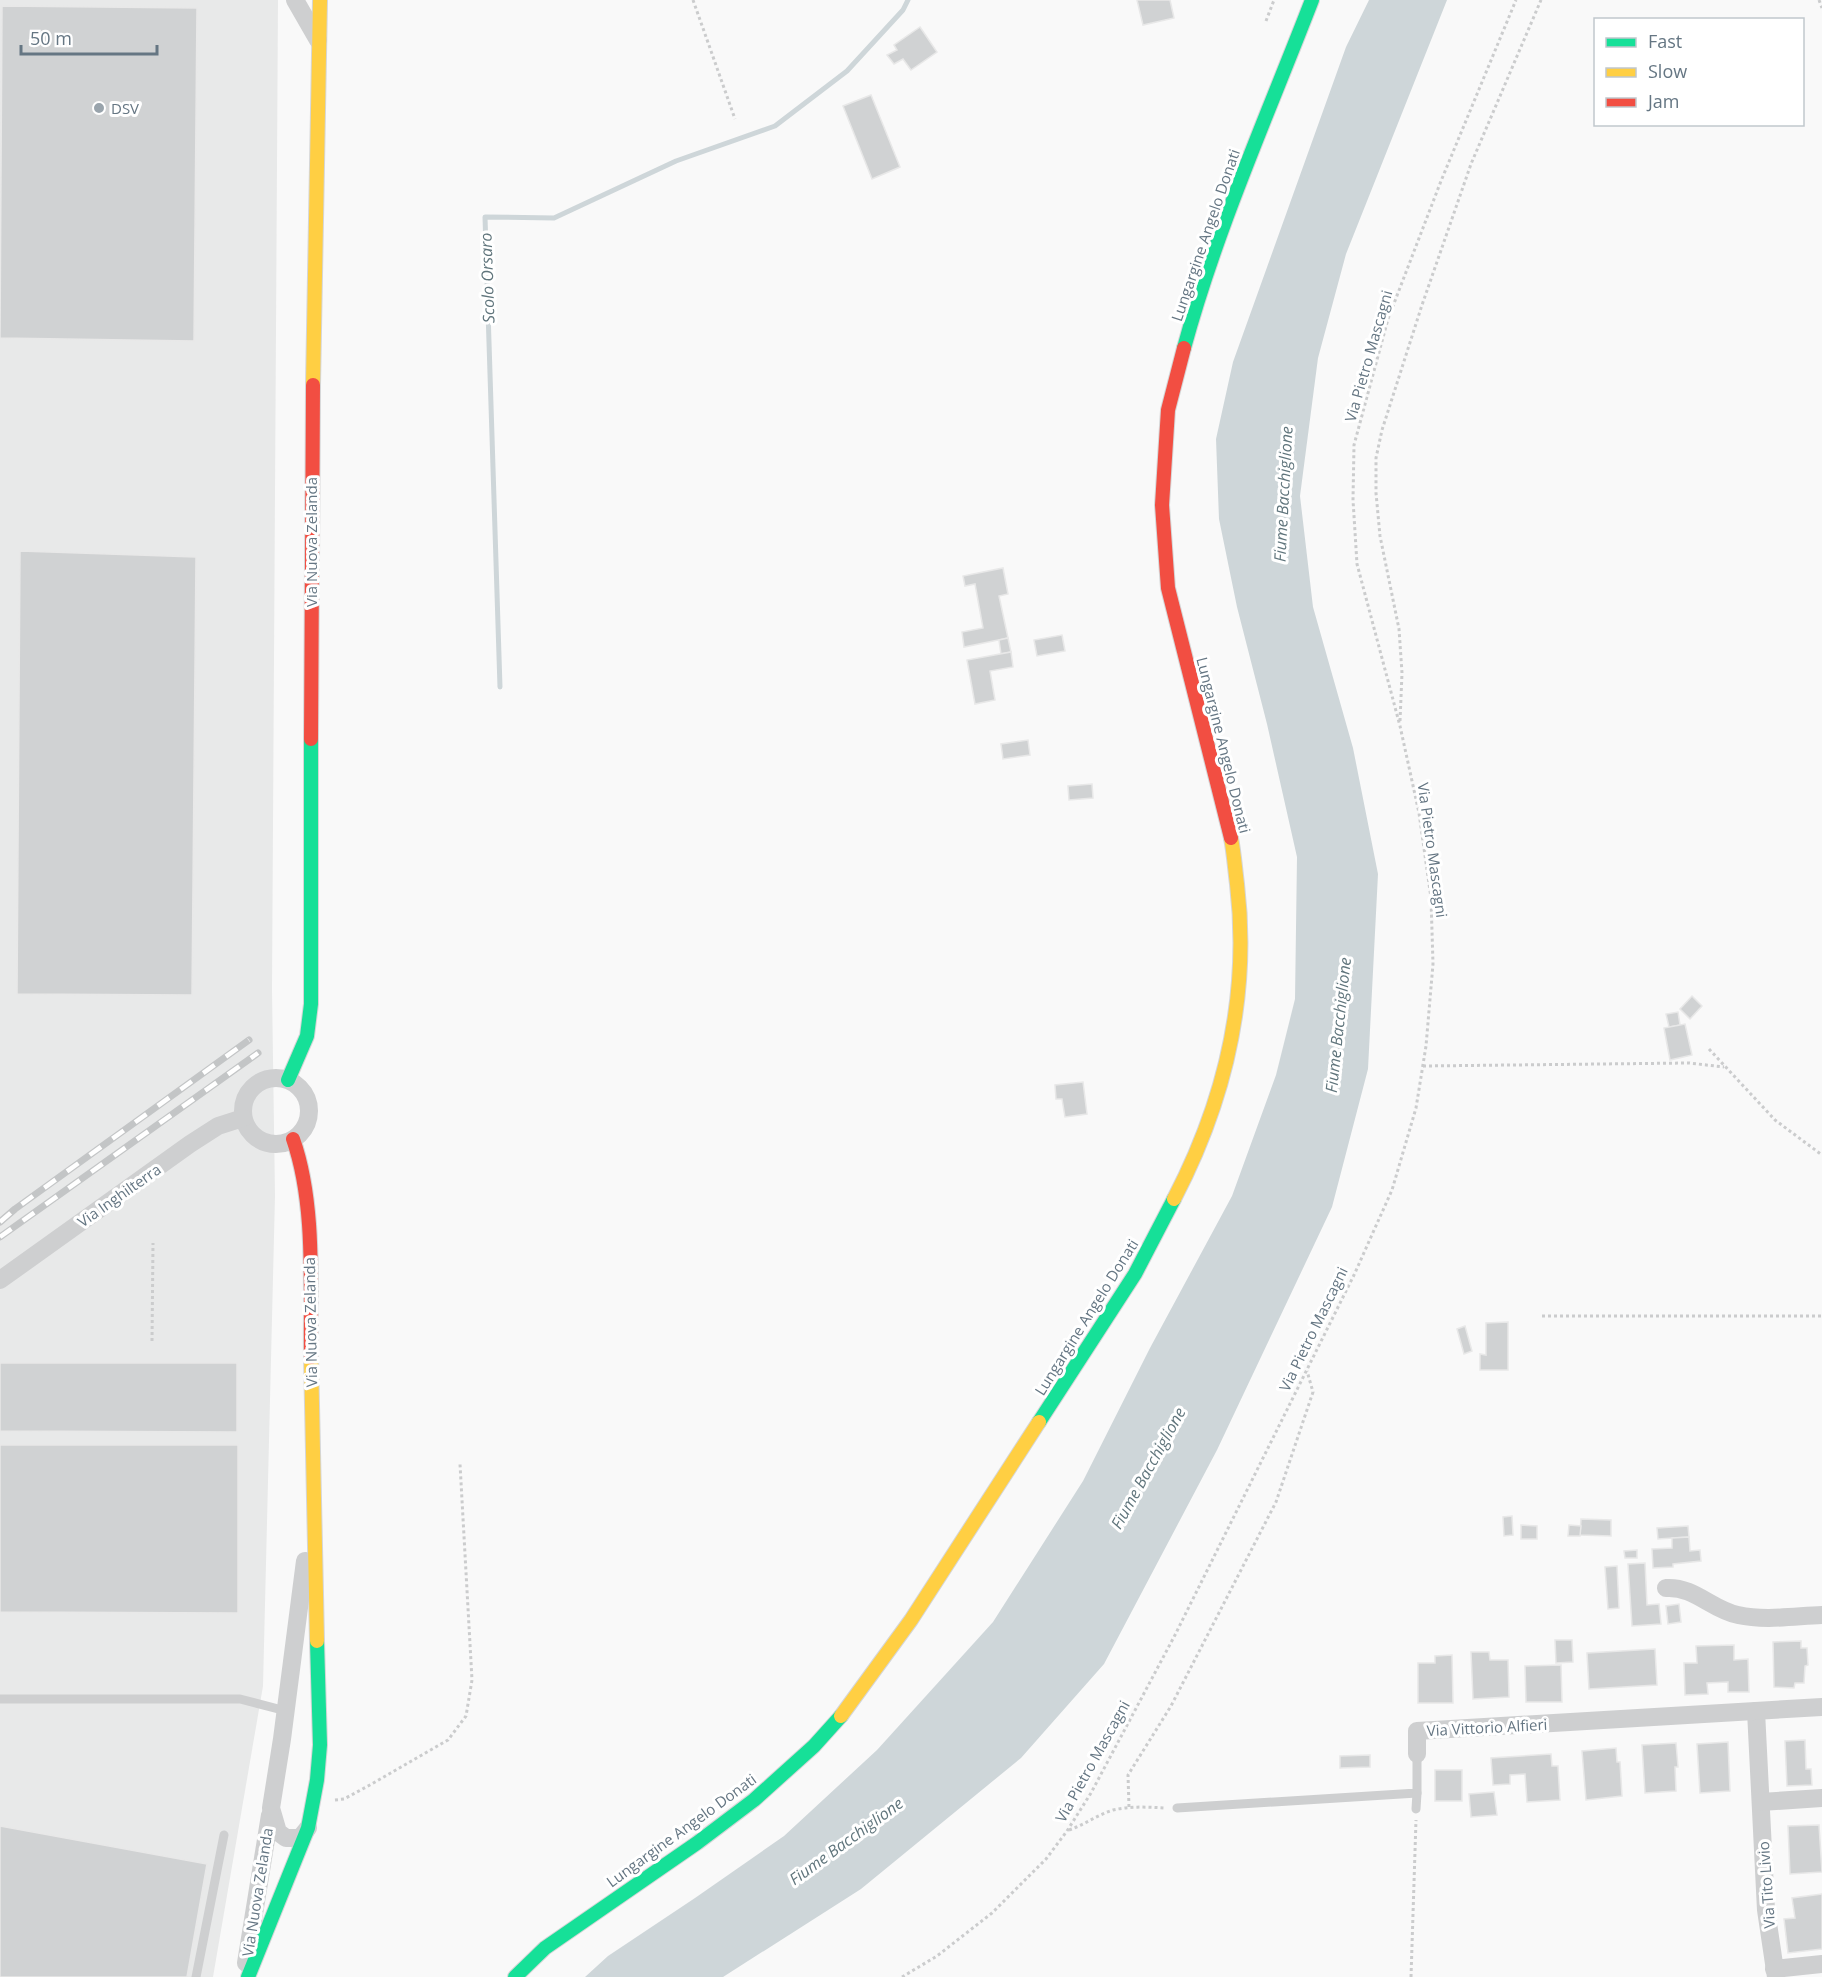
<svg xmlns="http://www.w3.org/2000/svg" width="1822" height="1977" viewBox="0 0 1822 1977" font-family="'Open Sans',sans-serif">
	<rect width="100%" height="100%" fill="#f9f9f9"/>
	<polygon fill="#e8e9e9" points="0,0 278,0 272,990 275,1196 263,1686 213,1977 0,1977"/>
	<polygon fill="#ced6d9" points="1369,0 1447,0 1346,254 1318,358 1300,496 1313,607 1353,748 1378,874 1368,1069 1332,1207 1217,1450 1104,1664 1021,1758 861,1889 723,1977 585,1977 608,1956 695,1898 784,1836 877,1750 993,1622 1083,1481 1150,1348 1232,1196 1276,1075 1295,999 1297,857 1267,724 1237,607 1219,519 1216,439 1233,362 1346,47"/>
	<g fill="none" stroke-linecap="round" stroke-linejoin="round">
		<polyline stroke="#ced6d9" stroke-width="5" points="500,687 485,217 554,218 676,161 775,126 847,71 903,10 908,0"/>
	</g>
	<g fill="#d0d2d3" stroke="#e8e8e8" stroke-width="1.5">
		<polygon points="1137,0 1170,0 1174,18 1143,25"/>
		<polygon points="2,6 197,8 194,341 0,338"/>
		<polygon points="920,27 937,52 911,70 903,59 894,64 887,55 897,50 894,45"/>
		<polygon points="871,95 900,167 872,179 843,106"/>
		<polygon points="20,551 196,557 192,995 17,994"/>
		<polygon points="1003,568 1008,594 999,596 1008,638 964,647 962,632 983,628 975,584 965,586 963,576"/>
		<polygon points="1062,635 1065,651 1037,656 1034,640"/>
		<polygon points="1008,638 1011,652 1001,654 999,640"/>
		<polygon points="1011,652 1013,667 990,671 995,700 975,704 967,660"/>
		<polygon points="1028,740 1030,755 1003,759 1001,744"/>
		<polygon points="1092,784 1093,798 1069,800 1068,786"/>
		<polygon points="1692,996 1702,1006 1690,1019 1680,1009"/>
		<polygon points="1678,1012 1680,1025 1669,1027 1666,1014"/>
		<polygon points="1685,1024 1692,1055 1670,1060 1664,1028"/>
		<polygon points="1083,1082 1087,1114 1065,1117 1062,1099 1056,1099 1055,1085"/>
		<polygon points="1508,1322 1508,1370 1480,1370 1480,1354 1486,1355 1486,1323"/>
		<polygon points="1465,1326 1472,1351 1464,1354 1457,1329"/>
		<polygon points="0,1363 237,1363 237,1432 0,1431"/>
		<polygon points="0,1445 238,1445 238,1613 0,1612"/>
		<polygon points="1512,1516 1513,1535 1504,1536 1503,1517"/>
		<polygon points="1581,1519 1611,1520 1611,1536 1580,1535"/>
		<polygon points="1521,1525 1537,1526 1537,1539 1521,1539"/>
		<polygon points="1569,1525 1581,1526 1580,1536 1568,1536"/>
		<polygon points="1688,1526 1689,1537 1658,1539 1657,1528"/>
		<polygon points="1689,1537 1690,1551 1700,1550 1701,1561 1673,1564 1673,1567 1653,1568 1652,1549 1672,1548 1672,1538"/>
		<polygon points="1637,1550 1637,1558 1625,1558 1624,1551"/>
		<polygon points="1645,1563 1647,1605 1659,1604 1661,1624 1632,1626 1628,1564"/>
		<polygon points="1617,1566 1619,1608 1608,1609 1605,1567"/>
		<polygon points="1679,1604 1681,1622 1668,1624 1666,1606"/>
		<polygon points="1555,1640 1572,1640 1573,1662 1556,1663"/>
		<polygon points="1801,1641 1801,1648 1807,1648 1808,1665 1805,1666 1804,1683 1795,1683 1794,1688 1774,1687 1773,1642"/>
		<polygon points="1734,1645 1734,1660 1748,1659 1749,1692 1728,1692 1728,1682 1707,1683 1708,1694 1685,1695 1684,1663 1697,1663 1696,1646"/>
		<polygon points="1655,1649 1657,1685 1589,1689 1587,1653"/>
		<polygon points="1471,1652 1489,1652 1490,1660 1508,1660 1509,1697 1473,1699"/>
		<polygon points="1452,1655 1453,1703 1418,1703 1418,1663 1435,1663 1435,1656"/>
		<polygon points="1561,1665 1562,1702 1526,1702 1525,1666"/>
		<polygon points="1805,1740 1806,1769 1811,1769 1812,1785 1787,1786 1785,1741"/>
		<polygon points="1728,1742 1730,1791 1700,1793 1697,1744"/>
		<polygon points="1676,1743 1678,1767 1675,1767 1676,1791 1645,1793 1642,1745"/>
		<polygon points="1616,1748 1617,1762 1620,1762 1622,1796 1586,1800 1582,1751"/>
		<polygon points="1551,1754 1552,1766 1558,1766 1560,1800 1527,1802 1525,1774 1510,1775 1510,1784 1493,1785 1491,1758"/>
		<polygon points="1370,1755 1370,1767 1340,1768 1340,1756"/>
		<rect x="1435" y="1770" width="27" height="31"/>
		<polygon points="1494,1792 1497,1815 1471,1817 1469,1794"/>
		<polygon points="1819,1825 1822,1872 1790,1874 1788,1826"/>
		<polygon points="0,1826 207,1864 187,1977 0,1977"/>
		<polygon points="1822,1894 1822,1949 1788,1953 1784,1919 1795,1918 1792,1898"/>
	</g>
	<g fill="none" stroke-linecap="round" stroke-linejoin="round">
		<defs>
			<g id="fast">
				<path d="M1184,348C1216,230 1268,114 1312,0"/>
				<polyline points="288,1080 307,1036 311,1004 311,739"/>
				<polyline points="1039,1422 1135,1274 1174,1199"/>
				<polyline points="248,1977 308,1828 317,1780 320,1745 317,1641"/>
				<polyline points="515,1977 545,1948 697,1843 754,1800 814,1746 841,1716"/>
			</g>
			<g id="slow">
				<polyline points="313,385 320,0"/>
				<path d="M1174,1199C1225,1101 1250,994 1237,884C1235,869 1234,853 1231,838"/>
				<polyline points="311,1357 317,1641"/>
				<polyline points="841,1716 911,1620 1039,1422"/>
			</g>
			<g id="jam">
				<polyline points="1184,348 1168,410 1162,505 1168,588 1231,838"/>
				<polyline points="311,739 313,385"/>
				<path d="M293,1139C316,1204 310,1288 311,1357"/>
			</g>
		</defs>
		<use href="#fast" stroke="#d5d6d7" stroke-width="16"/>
		<use href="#slow" stroke="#d5d6d7" stroke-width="16"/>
		<use href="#jam" stroke="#d5d6d7" stroke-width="16"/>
		<g stroke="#cbcccd" stroke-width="3" stroke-dasharray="3 3" stroke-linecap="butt">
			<polyline points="693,0 735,119"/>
			<polyline points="1819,0 1822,8"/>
			<polyline points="1266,21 1274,0"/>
			<polyline points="1400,721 1402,673 1399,629 1380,536 1376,493 1376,458 1382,430 1422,305 1471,164 1541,0"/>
			<polyline points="1709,1049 1775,1120 1822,1155"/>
			<polyline points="1423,1066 1689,1063 1724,1067"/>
			<polyline points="1542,1316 1822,1316"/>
			<polyline points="152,1341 153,1243"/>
			<polyline points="335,1800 344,1799 368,1786 448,1740 466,1716 472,1680 460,1464"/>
			<polyline points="1129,1807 1128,1775 1171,1706 1276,1502 1313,1392 1307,1371"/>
			<path d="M1069,1830C1084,1825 1097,1815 1113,1810C1130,1806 1148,1807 1165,1808"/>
			<polyline points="902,1977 937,1956 992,1913 1046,1859 1067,1831 1091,1793 1175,1635 1354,1275 1392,1190 1416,1108 1426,1046 1433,964 1431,898 1419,813 1400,726 1357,564 1353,500 1354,445 1388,319 1441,181 1516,0"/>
			<polyline points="1411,1977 1416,1820"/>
		</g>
		<g stroke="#cecfd0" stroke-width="9">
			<polyline points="0,1699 240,1699 286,1711"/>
			<polyline points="1177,1808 1417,1793 1417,1754"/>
			<polyline points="1416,1809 1417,1793"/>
			<polyline points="196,1977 224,1835"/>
		</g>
		<g stroke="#cecfd0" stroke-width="18">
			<polyline points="295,0 318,40"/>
			<circle cx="276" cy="1111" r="33"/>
			<polyline points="0,1280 190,1144 218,1126 243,1118"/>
			<polyline points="305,1561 282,1739 271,1808 278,1832 286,1838 300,1838 308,1828"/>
			<path d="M1666,1588C1694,1586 1712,1610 1738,1615C1765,1621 1795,1616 1822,1615"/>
			<polyline points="1756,1711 1766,1910 1776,1977"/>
			<polyline points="1417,1754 1417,1731 1822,1707"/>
			<polyline points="1761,1802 1822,1798"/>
			<polyline points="246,1963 270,1815"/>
			<polyline points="1774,1969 1822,1964"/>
		</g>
		<use href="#fast" stroke="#16e098" stroke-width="14"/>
		<use href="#slow" stroke="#ffcf43" stroke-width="14"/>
		<use href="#jam" stroke="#f24e42" stroke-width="14"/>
		<defs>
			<g id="rail">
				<polyline points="0,1222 15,1209 249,1040"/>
				<polyline points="0,1237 258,1053"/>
			</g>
		</defs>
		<use href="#rail" stroke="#c3c5c6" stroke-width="7"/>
		<use href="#rail" stroke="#fff" stroke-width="4.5" stroke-dasharray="14" stroke-linecap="butt"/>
	</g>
	<circle fill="#99a4ac" stroke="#fff" stroke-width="2" cx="99" cy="108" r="6"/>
	<g text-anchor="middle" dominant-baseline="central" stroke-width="6" stroke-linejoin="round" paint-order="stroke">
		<g font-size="15" fill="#657683" stroke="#fff" text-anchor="start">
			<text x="111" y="108">DSV</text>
		</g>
		<g font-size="15" fill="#657683" stroke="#fff">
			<text transform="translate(1205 235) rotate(-71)">Lungargine Angelo Donati</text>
			<text transform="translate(1368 356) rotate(-74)">Via Pietro Mascagni</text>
			<text transform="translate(311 542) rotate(-90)">Via Nuova Zelanda</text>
			<text transform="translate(1224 745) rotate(76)">Lungargine Angelo Donati</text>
			<text transform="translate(1433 850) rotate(82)">Via Pietro Mascagni</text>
			<text transform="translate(119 1195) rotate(-35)">Via Inghilterra</text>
			<text transform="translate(1086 1317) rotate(-58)">Lungargine Angelo Donati</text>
			<text transform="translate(310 1322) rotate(-91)">Via Nuova Zelanda</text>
			<text transform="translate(1313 1329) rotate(-64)">Via Pietro Mascagni</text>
			<text transform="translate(1487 1727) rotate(-3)">Via Vittorio Alfieri</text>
			<text transform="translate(1092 1761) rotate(-61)">Via Pietro Mascagni</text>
			<text transform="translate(681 1830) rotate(-36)">Lungargine Angelo Donati</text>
			<text transform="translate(1766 1885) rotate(-94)">Via Tito Livio</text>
			<text transform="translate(257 1892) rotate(-81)">Via Nuova Zelanda</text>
		</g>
		<g font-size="16" font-style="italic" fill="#60757c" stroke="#fff">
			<text transform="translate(487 278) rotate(-92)">Scolo Orsaro</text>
			<text transform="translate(1283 494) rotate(-87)">Fiume Bacchiglione</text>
			<text transform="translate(1338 1025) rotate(-84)">Fiume Bacchiglione</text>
			<text transform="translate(1148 1468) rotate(-61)">Fiume Bacchiglione</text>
			<text transform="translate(846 1841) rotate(-36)">Fiume Bacchiglione</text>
		</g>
	</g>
	<rect x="1594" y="18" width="210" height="108" fill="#ffffff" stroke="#c1c8cd" stroke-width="1.5"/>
	<rect x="1606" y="38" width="30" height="9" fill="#16e098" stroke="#c1c8cd" stroke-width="1.5"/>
	<text x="1648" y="48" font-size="18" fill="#657683">Fast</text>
	<rect x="1606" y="68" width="30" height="9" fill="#ffcf43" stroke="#c1c8cd" stroke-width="1.5"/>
	<text x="1648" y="78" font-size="18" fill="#657683">Slow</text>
	<rect x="1606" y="98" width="30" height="9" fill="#f24e42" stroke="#c1c8cd" stroke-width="1.5"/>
	<text x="1648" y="108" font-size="18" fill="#657683">Jam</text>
	<path d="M21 45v9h136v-9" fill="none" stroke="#657683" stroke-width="3"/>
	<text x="30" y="45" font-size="18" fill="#657683" stroke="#ffffff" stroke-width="4.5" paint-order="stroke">50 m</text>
</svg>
